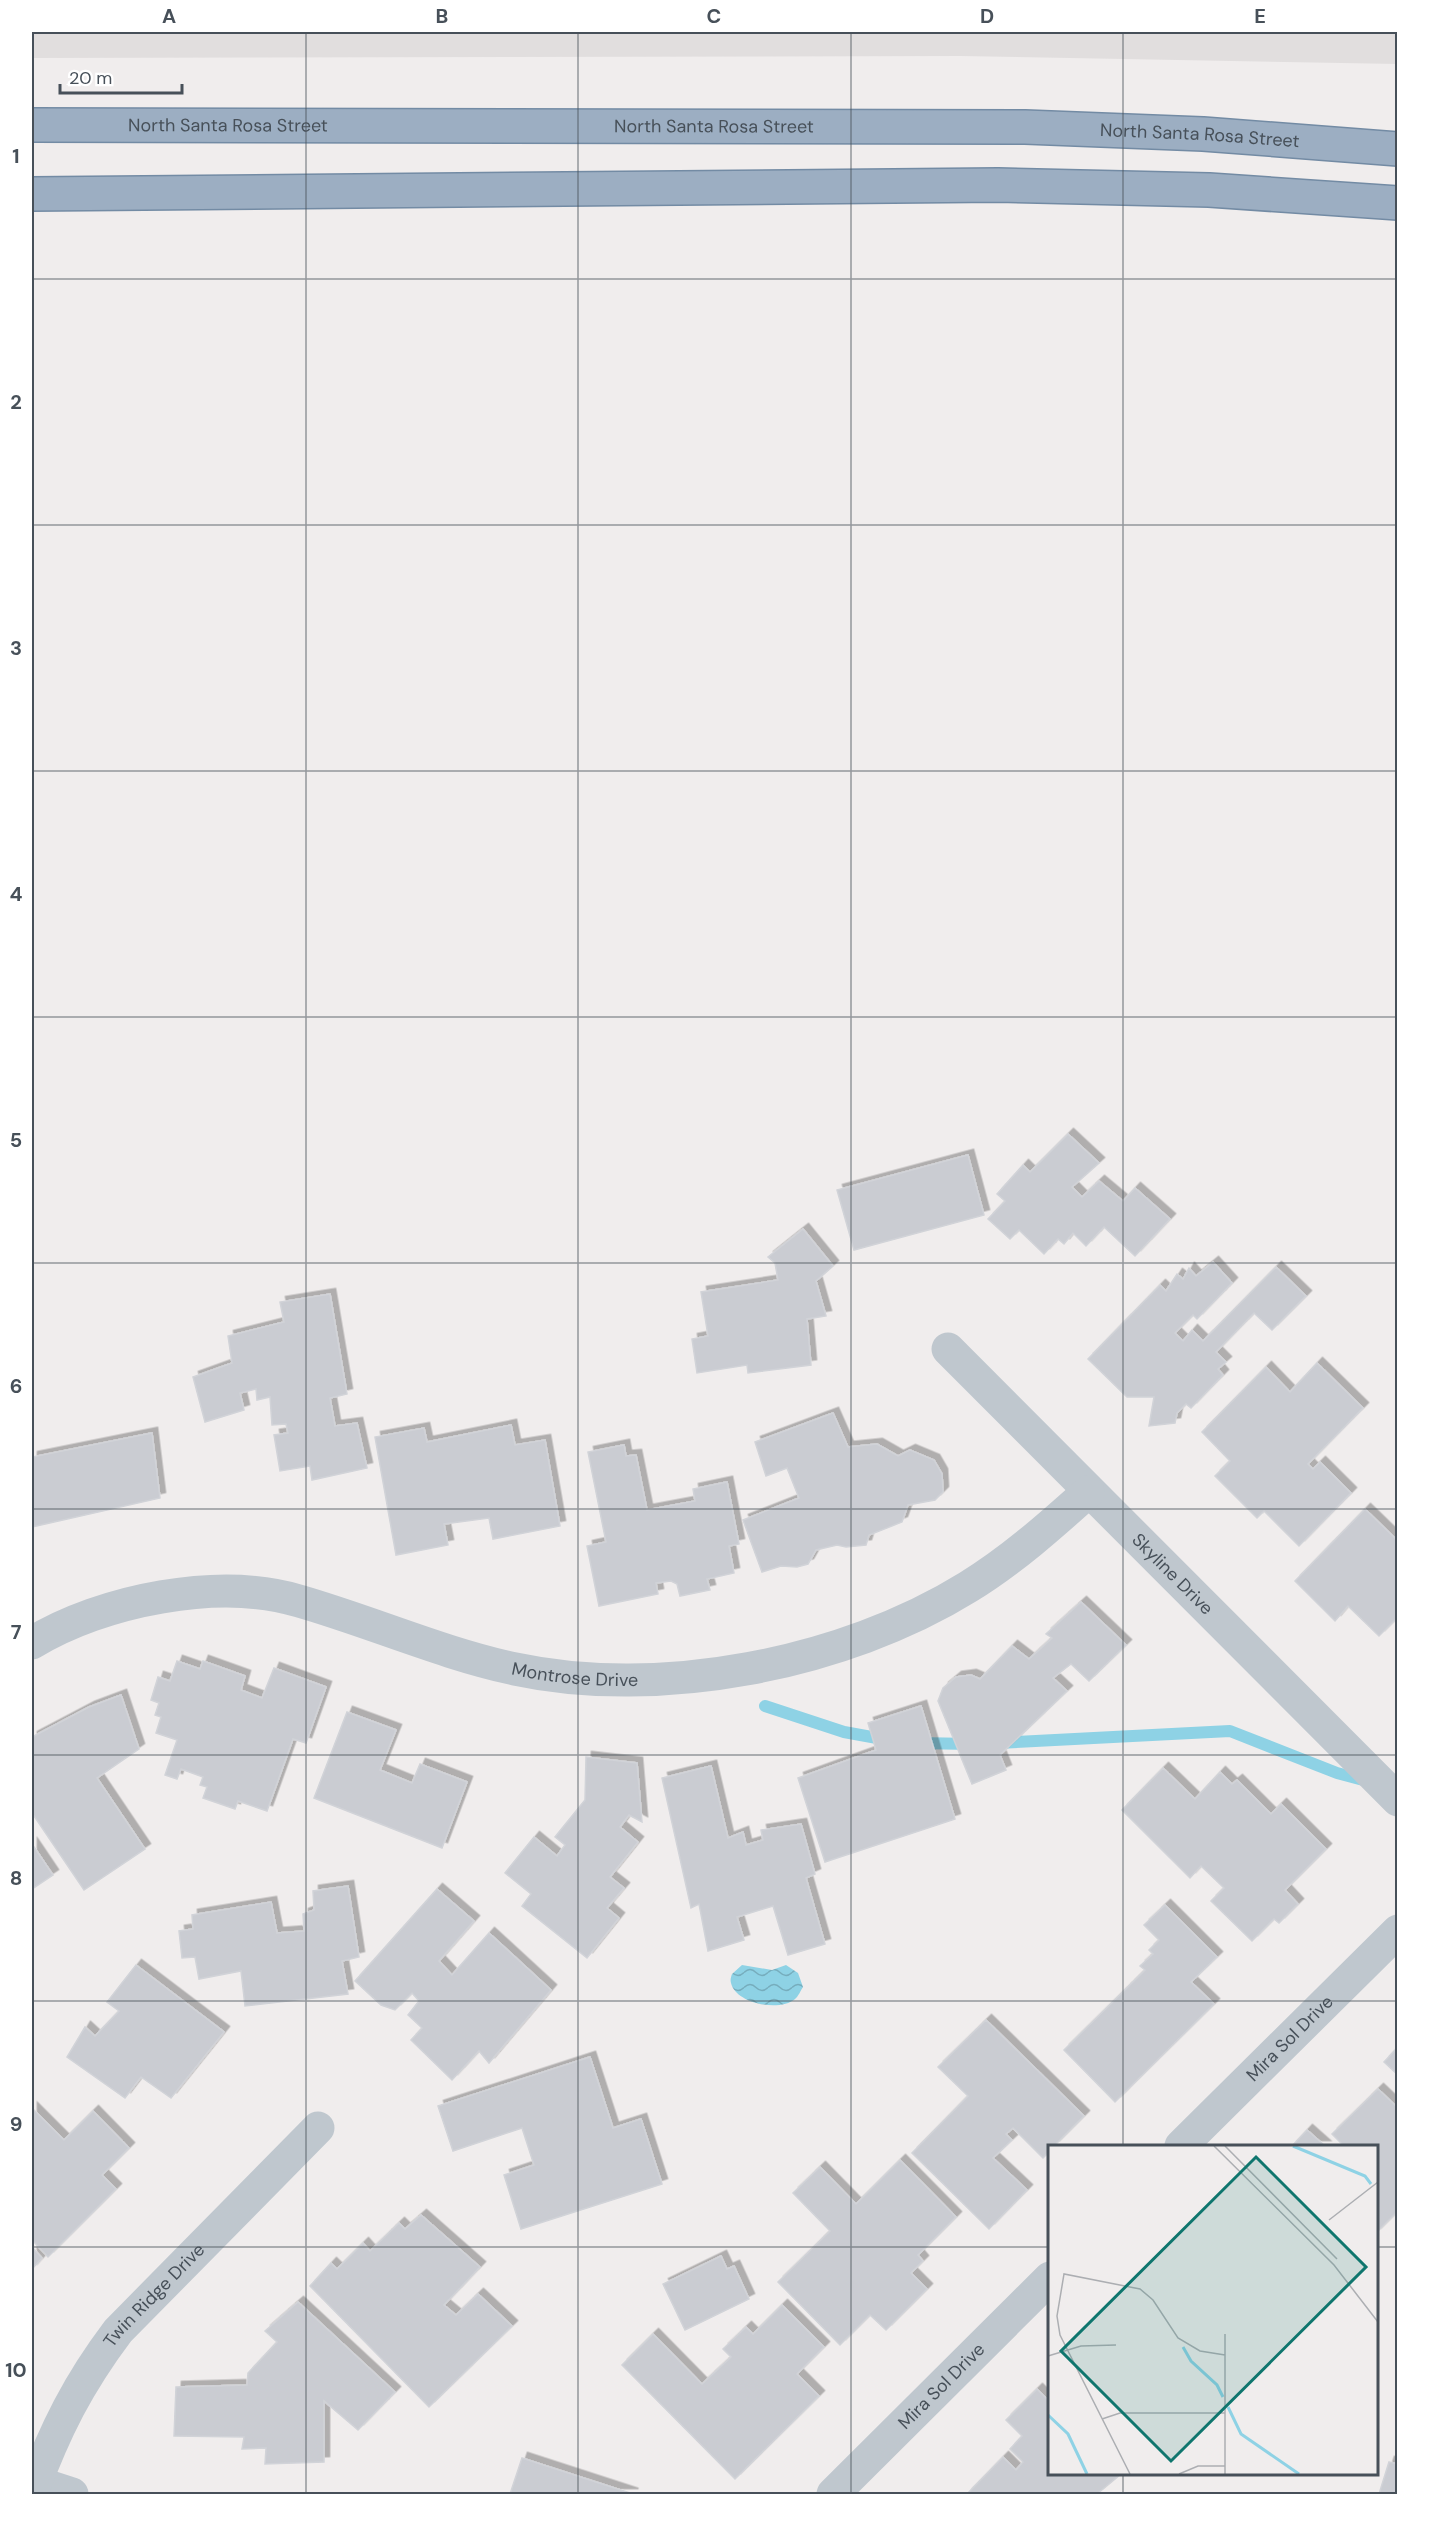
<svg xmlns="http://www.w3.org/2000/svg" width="1429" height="2526" viewBox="0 0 1429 2526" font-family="'DM Sans',sans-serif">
	<defs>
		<pattern id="water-waves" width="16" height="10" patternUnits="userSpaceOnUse" patternTransform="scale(1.5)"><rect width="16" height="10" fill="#8ed2e5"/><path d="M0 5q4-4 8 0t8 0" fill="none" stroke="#76adbd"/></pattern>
		<filter id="shadow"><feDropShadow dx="5.5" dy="-5.5" stdDeviation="0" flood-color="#0004"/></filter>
	</defs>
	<rect width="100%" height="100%" fill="#f0eded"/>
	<polygon fill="#e1dede" points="32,32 1397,32 1398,64 960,56 32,58"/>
	<path fill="url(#water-waves)" d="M742,1965L772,1970L786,1965L798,1973L803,1987C801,1990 798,1997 795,1999C780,2012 736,2004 731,1983C730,1980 731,1977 732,1974Z"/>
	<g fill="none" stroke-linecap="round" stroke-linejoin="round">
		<g stroke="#8ed2e5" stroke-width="12">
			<polyline points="765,1706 844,1732 888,1740"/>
			<polyline points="917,1743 972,1744"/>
			<polyline points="998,1743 1230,1731 1337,1773 1367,1781"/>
		</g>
	</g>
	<g fill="#caccd2" stroke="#d1d3d8" stroke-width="1.5" filter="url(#shadow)">
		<polygon points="1068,1134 1099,1163 1072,1187 1082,1197 1099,1181 1123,1201 1135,1188 1170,1219 1135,1256 1104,1227 1086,1246 1073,1233 1064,1244 1058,1239 1044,1254 1019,1230 1010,1239 988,1219 1005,1201 997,1194 1023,1165 1030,1172"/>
		<polygon points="968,1155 984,1215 854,1250 837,1190"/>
		<polygon points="803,1229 833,1266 816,1281 826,1316 807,1319 811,1365 748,1373 747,1365 697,1373 692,1339 708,1336 701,1292 778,1280 775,1263 768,1257"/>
		<polygon points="1213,1262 1232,1283 1197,1319 1193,1315 1175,1333 1183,1341 1192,1330 1203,1341 1276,1267 1306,1296 1272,1330 1254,1313 1216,1352 1226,1362 1218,1369 1223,1375 1191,1408 1186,1404 1177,1413 1175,1423 1149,1426 1154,1397 1127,1397 1088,1359 1160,1285 1166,1291 1177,1274 1183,1279 1189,1268 1196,1276"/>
		<polygon points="330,1294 347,1394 330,1398 335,1426 357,1423 367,1468 312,1480 310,1466 280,1471 274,1435 288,1433 286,1424 272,1425 270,1397 257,1400 256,1389 240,1393 244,1410 205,1422 193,1377 232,1363 228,1336 284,1322 280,1302"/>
		<polygon points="1317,1363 1363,1408 1308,1464 1313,1469 1320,1462 1351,1493 1299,1546 1264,1511 1257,1518 1215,1476 1230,1461 1202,1432 1266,1367 1290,1392"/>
		<polygon points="833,1413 848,1447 877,1444 898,1456 910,1450 934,1460 942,1474 943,1492 935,1500 908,1505 902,1522 869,1535 866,1545 846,1547 837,1545 816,1550 808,1564 797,1567 781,1566 762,1572 743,1520 799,1498 787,1468 766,1476 755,1442"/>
		<polygon points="511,1425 515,1445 545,1440 560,1526 493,1539 489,1518 444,1524 448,1545 396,1555 375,1437 424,1428 427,1442"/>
		<polygon points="152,1433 160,1498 32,1527 32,1457"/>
		<polygon points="624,1445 626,1456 636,1455 647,1510 695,1501 693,1489 727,1482 739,1544 729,1546 734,1573 707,1579 710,1590 680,1596 677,1584 671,1581 656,1583 658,1594 599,1606 587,1546 606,1542 588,1452"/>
		<polygon points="1365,1509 1398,1541 1398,1617 1379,1636 1348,1606 1335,1621 1295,1581"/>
		<polygon points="1081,1602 1126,1645 1089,1681 1071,1664 1053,1678 1067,1691 1000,1755 1006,1770 972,1784 938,1701 943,1688 956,1677 971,1675 980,1679 1012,1646 1029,1659 1052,1638 1046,1634"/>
		<polygon points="177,1661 200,1669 203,1661 245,1676 241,1690 262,1698 274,1668 326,1687 306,1743 293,1739 267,1811 238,1801 235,1809 203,1798 207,1787 200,1785 203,1777 181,1769 177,1779 165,1775 177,1740 156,1733 161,1717 155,1715 159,1703 151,1700 158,1677 170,1681"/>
		<polygon points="121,1695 139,1749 97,1778 145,1849 84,1890 32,1813 32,1737 89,1707"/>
		<polygon points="921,1706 955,1819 825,1862 798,1778 876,1750 868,1723"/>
		<polygon points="347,1712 396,1730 380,1770 412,1783 420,1764 467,1782 442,1848 314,1798"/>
		<polygon points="586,1757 637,1763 642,1822 629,1815 620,1827 638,1842 610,1877 624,1888 607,1908 619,1918 587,1958 522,1906 531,1894 505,1873 534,1837 557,1856 565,1845 555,1837 585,1800"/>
		<polygon points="711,1766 728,1838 743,1832 746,1845 763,1840 761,1830 801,1824 815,1874 806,1878 825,1944 788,1955 773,1906 737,1917 744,1940 708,1951 699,1904 691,1908 662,1778"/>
		<polygon points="1163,1768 1195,1799 1220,1772 1232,1784 1237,1780 1271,1814 1281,1804 1326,1849 1285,1890 1298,1904 1279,1923 1274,1919 1252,1941 1211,1901 1224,1888 1201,1866 1190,1878 1122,1810"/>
		<polygon points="32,1844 53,1875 32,1889"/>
		<polygon points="348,1886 359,1957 342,1961 348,1994 245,2006 241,1971 199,1979 195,1957 182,1958 179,1931 193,1929 192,1915 271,1902 277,1933 304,1931 303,1914 314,1910 313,1891"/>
		<polygon points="437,1889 474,1921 439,1961 452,1975 489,1933 551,1990 489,2063 479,2051 452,2080 411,2040 422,2028 408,2015 419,2001 412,1993 395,2010 381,2005 355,1981"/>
		<polygon points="1165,1905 1217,1957 1191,1982 1214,2004 1115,2102 1064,2050 1145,1970 1140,1966 1153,1954 1149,1950 1159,1940 1144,1925"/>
		<polygon points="136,1965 224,2032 171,2098 141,2077 125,2098 67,2057 85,2027 95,2036 119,2011 107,2002"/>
		<polygon points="986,2020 1084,2116 1054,2146 1050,2146 1050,2151 1043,2158 1013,2128 1006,2134 1012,2140 993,2158 1027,2190 989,2229 912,2153 968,2096 938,2067"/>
		<polygon points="1398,2047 1398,2075 1384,2062"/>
		<polygon points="590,2057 613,2128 641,2119 662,2184 521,2229 504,2175 534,2165 522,2128 453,2151 438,2106"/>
		<polygon points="1378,2089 1398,2108 1398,2211 1376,2233 1376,2146 1344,2146 1332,2134"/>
		<polygon points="32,2108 64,2140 93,2111 129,2148 102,2175 116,2189 48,2257 32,2240"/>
		<polygon points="1307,2130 1325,2146 1292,2146"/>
		<polygon points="900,2160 956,2217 918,2255 923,2261 911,2273 927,2289 886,2330 870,2315 840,2345 778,2282 830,2231 793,2193 820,2167 856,2204"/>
		<polygon points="421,2215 480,2267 444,2305 456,2315 478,2294 512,2326 429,2407 310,2286 331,2263 337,2269 363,2243 370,2251 399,2223 405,2229"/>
		<polygon points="32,2247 42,2258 32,2269"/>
		<polygon points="721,2256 727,2269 734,2266 749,2299 685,2330 663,2284"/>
		<polygon points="298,2302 395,2392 358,2430 324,2401 324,2462 265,2464 266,2448 242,2449 244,2437 174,2436 176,2387 247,2385 248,2373 277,2342 265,2331"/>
		<polygon points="782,2305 824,2347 797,2374 819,2396 735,2479 622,2365 653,2334 702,2384 731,2357 723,2349 746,2327 753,2334"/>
		<polygon points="1037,2389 1050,2402 1050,2474 1121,2474 1097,2494 967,2494 1003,2457 1016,2470 1023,2462 1010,2449 1022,2436 1006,2420"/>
		<polygon points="522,2458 633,2494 510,2494"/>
		<polygon points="1389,2462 1398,2464 1398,2494 1379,2494"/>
	</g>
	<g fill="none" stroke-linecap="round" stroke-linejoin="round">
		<defs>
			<g id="trunk">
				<path id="s6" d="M32,125L1025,127L1203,134L1398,149"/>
				<polyline points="32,194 998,185 1209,190 1398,203"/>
			</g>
		</defs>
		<use href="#trunk" stroke="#738ba4" stroke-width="36"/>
		<g stroke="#bfc7ce" stroke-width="33">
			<path id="s1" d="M948,1349L1398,1800"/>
			<path id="s2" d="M32,1643C102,1600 219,1577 299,1601C372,1622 441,1653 515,1669C659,1700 844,1664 968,1587C1012,1560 1050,1526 1088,1492"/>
			<path id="s3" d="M1181,2146L1398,1931"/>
			<polyline points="32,2481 72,2494"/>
			<path id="s4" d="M32,2492C55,2430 78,2384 118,2331L318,2128"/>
			<path id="s5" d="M833,2494L1050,2278"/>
		</g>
		<use href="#trunk" stroke="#9caec2" stroke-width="33"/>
	</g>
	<path fill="none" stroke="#475059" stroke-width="1.5" stroke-opacity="0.55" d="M306,32V2494M578,32V2494M851,32V2494M1123,32V2146M32,279H1398M32,525H1398M32,771H1398M32,1017H1398M32,1263H1398M32,1509H1398M32,1755H1398M32,2001H1398M32,2247H1050M1376,2247H1398M1123,2474V2494"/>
	<g text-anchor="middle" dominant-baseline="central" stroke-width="4.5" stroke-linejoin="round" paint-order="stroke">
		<g font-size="18" fill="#475059" stroke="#fff">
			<text stroke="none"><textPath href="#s6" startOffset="196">North Santa Rosa Street</textPath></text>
			<text stroke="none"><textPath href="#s6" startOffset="682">North Santa Rosa Street</textPath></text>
			<text stroke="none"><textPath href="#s6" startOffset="1168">North Santa Rosa Street</textPath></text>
			<text stroke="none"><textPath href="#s1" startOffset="318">Skyline Drive</textPath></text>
			<text stroke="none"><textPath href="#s2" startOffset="564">Montrose Drive</textPath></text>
			<text stroke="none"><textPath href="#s3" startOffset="153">Mira Sol Drive</textPath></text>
			<text stroke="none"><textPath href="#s4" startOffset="234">Twin Ridge Drive</textPath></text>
			<text stroke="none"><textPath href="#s5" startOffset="153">Mira Sol Drive</textPath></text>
		</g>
	</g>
	<g transform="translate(1048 2145)">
		<rect width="330" height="330" fill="#f0eded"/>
		<path fill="none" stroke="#8ed2e5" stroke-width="3" d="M245,1L317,31L323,39M135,202L143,216L169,240L175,252M180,262L193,289L251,329M0,270L20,289L39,329"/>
		<path fill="none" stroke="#acaeb2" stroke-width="1.5" d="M166,1L286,120L330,177M177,1L289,114M281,75L330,37M0,211L33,201L68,200M54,274L72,268H177M82,329L12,190L9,171L16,129L92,144L105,155L130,193L152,206L177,210M131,329L150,321H177M177,329V189"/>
		<path fill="#0f766e" fill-opacity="0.15" stroke="#0f766e" stroke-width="3" d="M208,12L318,122L123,316L13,206Z"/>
		<rect width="330" height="330" fill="none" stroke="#475059" stroke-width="3"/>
	</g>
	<rect width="1429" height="2526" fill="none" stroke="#ffffff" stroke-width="66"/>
	<path d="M60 84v9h122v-9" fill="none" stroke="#475059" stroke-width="3"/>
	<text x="69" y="84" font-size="18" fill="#475059" stroke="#ffffff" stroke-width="4.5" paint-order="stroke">20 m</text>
	<rect x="33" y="33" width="1363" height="2460" fill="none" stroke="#475059" stroke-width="2"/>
	<g font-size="20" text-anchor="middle" font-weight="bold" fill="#475059">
		<text x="169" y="23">A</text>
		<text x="442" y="23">B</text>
		<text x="714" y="23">C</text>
		<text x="987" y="23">D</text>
		<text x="1260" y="23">E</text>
		<text x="16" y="163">1</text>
		<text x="16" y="409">2</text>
		<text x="16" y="655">3</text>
		<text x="16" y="901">4</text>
		<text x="16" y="1147">5</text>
		<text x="16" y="1393">6</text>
		<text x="16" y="1639">7</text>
		<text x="16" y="1885">8</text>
		<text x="16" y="2131">9</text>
		<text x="16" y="2377">10</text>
	</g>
</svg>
